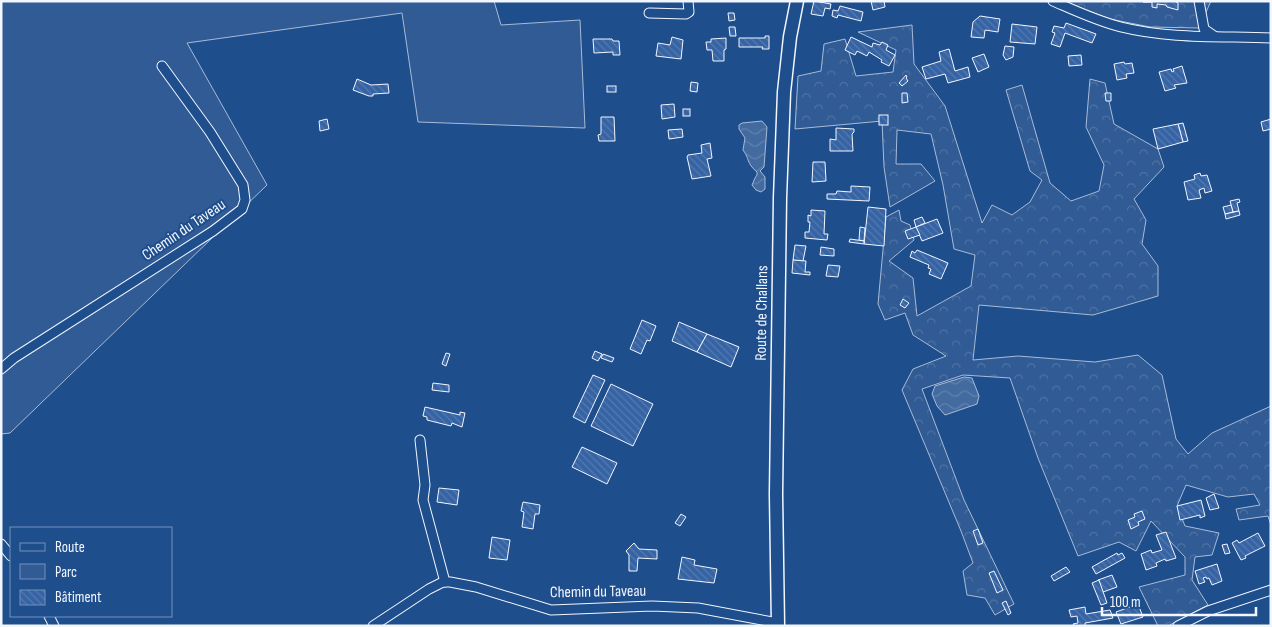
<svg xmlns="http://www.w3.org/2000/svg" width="1272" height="627" viewBox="0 0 1272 627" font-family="'Sofia Sans Condensed',sans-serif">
	<defs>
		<pattern id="forest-crowns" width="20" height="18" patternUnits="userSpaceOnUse" patternTransform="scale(1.25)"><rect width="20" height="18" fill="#305b95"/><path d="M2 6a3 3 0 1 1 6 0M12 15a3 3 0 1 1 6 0" fill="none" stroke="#4e73a5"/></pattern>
		<pattern id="water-waves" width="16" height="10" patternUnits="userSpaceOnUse" patternTransform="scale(1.25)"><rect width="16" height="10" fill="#446ba0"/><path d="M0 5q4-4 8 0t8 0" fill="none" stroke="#5f81ae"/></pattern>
		<pattern id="building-back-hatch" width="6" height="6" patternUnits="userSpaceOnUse" patternTransform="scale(1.25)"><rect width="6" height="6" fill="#3563a3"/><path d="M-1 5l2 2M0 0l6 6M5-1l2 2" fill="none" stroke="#537ab1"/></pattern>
	</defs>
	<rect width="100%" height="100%" fill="#1f4e8c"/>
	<polygon fill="#305b95" stroke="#a8bbd7" points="1,1 494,1 501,25 580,20 585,128 418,122 402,13 187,43 267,185 10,433 1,434"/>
	<g fill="url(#forest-crowns)" stroke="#a8bbd7">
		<polygon points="1063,1 1211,1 1199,28 1150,27 1110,19"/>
		<polygon points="912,25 914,64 945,106 982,223 992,205 1012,215 1030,202 1042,180 1030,171 1006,90 1022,85 1050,183 1071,201 1099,191 1104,165 1086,127 1090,79 1105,83 1114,124 1158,149 1164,167 1134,199 1146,220 1142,244 1158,266 1158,296 1093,315 979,305 973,360 1018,356 1095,362 1138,355 1162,375 1176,439 1188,454 1212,433 1271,406 1271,525 1268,516 1239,520 1236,509 1260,505 1254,494 1228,497 1186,485 1177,506 1185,526 1219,533 1212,555 1195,557 1192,580 1208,605 1168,626 1158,626 1139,587 1185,575 1185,557 1151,521 1136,551 1119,542 1078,556 1038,458 1010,378 963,375 922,389 964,500 1014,604 995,615 985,598 967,595 963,571 973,563 961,531 902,390 913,369 946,356 913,335 905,313 885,320 878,304 886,217 899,210 901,221 910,225 914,240 889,261 913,278 917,316 971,286 975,255 954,249 943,185 931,134 897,130 896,164 921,164 935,181 890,207 884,167 882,121 795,129 798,76 821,71 824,44 845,39 856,76 893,72 896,50 858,32"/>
	</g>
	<g fill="url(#water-waves)" stroke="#a8bbd7">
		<path d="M762,121L767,127L764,167L760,171L765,177V189L761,192L756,190L752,185L755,178L757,175V172C746,163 750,159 743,150L745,138L739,129V125L742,123Z"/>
		<polygon points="964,377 972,378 979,396 977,404 945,415 937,406 932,394 935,386"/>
	</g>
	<g fill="url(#building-back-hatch)" stroke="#f2f6ff">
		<polygon points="814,1 831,4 830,9 825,8 823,16 811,14"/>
		<polygon points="871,1 884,1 885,7 873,10"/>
		<polygon points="1174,1 1178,3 1178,10 1167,7 1166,5 1157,4 1157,8 1152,7 1152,2 1143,2"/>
		<polygon points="840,6 863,12 861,21 838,15 837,18 832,16 833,10 838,11"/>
		<polygon points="728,13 734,13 735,20 729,21"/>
		<polygon points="980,16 1000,19 998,32 985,30 984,38 971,37 973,22"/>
		<polygon points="1066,23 1096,34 1092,43 1065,33 1060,47 1051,44 1055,33 1052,32 1054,26 1064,28"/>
		<polygon points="1012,24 1037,27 1035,44 1010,42"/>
		<polygon points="729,27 735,27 736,36 730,36"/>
		<polygon points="765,36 769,36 769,49 762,49 763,47 739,47 739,38 765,38"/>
		<polygon points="672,37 683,40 681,59 656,56 658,43 670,45"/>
		<polygon points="851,37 872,47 873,43 880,45 882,42 888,45 886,50 895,55 889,66 881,62 882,60 869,52 867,56 857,51 855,55 845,50"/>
		<polygon points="726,38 726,49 724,50 724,61 713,61 712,50 707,50 706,42 711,42 711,39"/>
		<polygon points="593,39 612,39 613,41 619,41 620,55 613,55 613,52 594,53"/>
		<polygon points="1005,46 1014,47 1013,57 1006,60 1003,55"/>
		<polygon points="949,49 955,71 968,67 970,77 948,83 945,74 926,79 922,67 941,61 939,52"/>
		<polygon points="984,54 989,67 978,72 972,58"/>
		<polygon points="1081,55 1082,65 1069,66 1068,56"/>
		<polygon points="1124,62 1125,64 1132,63 1134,73 1126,74 1127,78 1117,80 1114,64"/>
		<polygon points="1182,66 1187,83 1174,85 1176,88 1165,91 1159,72 1171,69 1172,72 1174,71 1173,69"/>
		<polygon points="906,75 907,77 906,78 908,81 902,86 899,83"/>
		<polygon points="357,79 371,85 388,84 389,93 373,94 373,96 369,96 353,90"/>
		<polygon points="691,82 698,83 697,92 690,91"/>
		<rect x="607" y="86" width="9" height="6"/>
		<polygon points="902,93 907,93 908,102 902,103"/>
		<polygon points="1105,93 1111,93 1111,101 1106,101"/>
		<polygon points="674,104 675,117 662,119 661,105"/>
		<rect x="683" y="109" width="7" height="7"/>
		<rect x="879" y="115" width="9" height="10"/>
		<polygon points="601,117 614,117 615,141 599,141 598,135 601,134"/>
		<polygon points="327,119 329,129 320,131 319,121"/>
		<polygon points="1271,119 1271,129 1263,131 1261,122"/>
		<polygon points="1183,123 1188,141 1183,142 1178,124"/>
		<polygon points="1178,124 1183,142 1158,149 1153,129"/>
		<polygon points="836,128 854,129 854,132 852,134 853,151 830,151 830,139 836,140"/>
		<polygon points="682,129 683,137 669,139 668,130"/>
		<polygon points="710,143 712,158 707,159 711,176 692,179 687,157 688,155 702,153 701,145"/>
		<polygon points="813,162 825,162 826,181 812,182"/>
		<polygon points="1200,173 1201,176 1207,175 1212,191 1205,193 1204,188 1199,190 1201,198 1188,200 1184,182 1195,179 1194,175"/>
		<polygon points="851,186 870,187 869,201 827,199 827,194 836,194 837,191 851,192"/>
		<polygon points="1239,199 1240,202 1237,203 1239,211 1233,212 1230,201"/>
		<polygon points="1231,205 1233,212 1225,214 1223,207"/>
		<polygon points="868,207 886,209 884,246 864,244"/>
		<polygon points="811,210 825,211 824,234 828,234 827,240 805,238 805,232 809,232 810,222 808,222 808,215 811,216"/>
		<polygon points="1239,211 1240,215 1226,219 1225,214"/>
		<polygon points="922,217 925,223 916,227 914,220"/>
		<polygon points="937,219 943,233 922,241 916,227"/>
		<polygon points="860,227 865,228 864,241 859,240"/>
		<polygon points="916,227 920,235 908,239 905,231"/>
		<polygon points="850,239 864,241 864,244 849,242"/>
		<polygon points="795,245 806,246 803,261 793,260"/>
		<polygon points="821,247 834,249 834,256 820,255"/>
		<polygon points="917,250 948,263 941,279 929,274 931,269 928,268 929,265 910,257 912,251 915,253"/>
		<polygon points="793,260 806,261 805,272 810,272 810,275 792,273"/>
		<polygon points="828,265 840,266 838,277 826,276"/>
		<polygon points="903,299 909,303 905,308 900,305"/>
		<polygon points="642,320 656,326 650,341 647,340 641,354 630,349"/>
		<polygon points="679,322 707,334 697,352 672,341"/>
		<polygon points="707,334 739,347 731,367 697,352"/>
		<polygon points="595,351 602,354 598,361 592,358"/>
		<polygon points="446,353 450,354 446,366 442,364"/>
		<polygon points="603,354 614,358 612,362 601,358"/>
		<polygon points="593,375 605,380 585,423 573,417"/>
		<polygon points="433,383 449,385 449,392 432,390"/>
		<polygon points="611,384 653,404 633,446 591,426"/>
		<polygon points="425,407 460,415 460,412 465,413 462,427 452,423 451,426 427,420 427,417 423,416"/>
		<polygon points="582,447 617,463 607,484 572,467"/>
		<polygon points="439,488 459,490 457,505 437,502"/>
		<polygon points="1214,494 1219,508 1210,510 1206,498"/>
		<polygon points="1201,500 1205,516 1200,518 1200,515 1180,520 1177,506"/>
		<polygon points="523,502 540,505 539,514 535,514 533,529 522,527 524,512 521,511"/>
		<polygon points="1142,511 1145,519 1138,522 1139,525 1131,529 1128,520 1135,517 1134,514"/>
		<polygon points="681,514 686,517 680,526 675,523"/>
		<polygon points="978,529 983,543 978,545 973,531"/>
		<polygon points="1166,532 1176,558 1166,561 1165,559 1156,563 1157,566 1146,570 1141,554 1151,550 1152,553 1162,550 1156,535"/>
		<polygon points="1258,533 1265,546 1245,556 1246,558 1241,560 1232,543 1237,540 1239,543"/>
		<polygon points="492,537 510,540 507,560 489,558"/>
		<polygon points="634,543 639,549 657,550 657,559 638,558 637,571 629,571 629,555 626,551"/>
		<polygon points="1227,544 1230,553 1225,554 1222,545"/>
		<polygon points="1117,553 1118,555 1122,553 1125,558 1096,574 1092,567"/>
		<polygon points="682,557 695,560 694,565 717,569 714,583 678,579"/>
		<polygon points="1217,564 1222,581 1212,585 1209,578 1207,579 1206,577 1203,578 1205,582 1199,584 1195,571"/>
		<polygon points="1066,567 1070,572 1054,581 1051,576"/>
		<polygon points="994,571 1003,590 997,593 989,573"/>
		<polygon points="1112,575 1117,587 1103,592 1098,580"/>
		<polygon points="1099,580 1107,603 1101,605 1092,583"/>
		<polygon points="1006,601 1011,613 1008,615 1002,603"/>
		<polygon points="1138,604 1143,617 1121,624 1116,612"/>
		<polygon points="1085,607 1086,614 1110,610 1113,618 1085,623 1085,626 1074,626 1073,624 1078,623 1077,616 1071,617 1069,610"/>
	</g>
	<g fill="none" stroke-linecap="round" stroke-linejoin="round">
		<defs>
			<g id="minor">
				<path d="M1053,1C1076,11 1097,21 1121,27C1169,39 1222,36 1271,38"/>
				<polyline points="1199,1 1204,29 1214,36"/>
				<polyline points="649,13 686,14 689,12 688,1"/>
				<polyline points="1,369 14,358 213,231 242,209 245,200 243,185 210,132 162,66"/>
				<polyline points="420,440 425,485 423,500 445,582"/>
				<polyline points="1,544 11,556"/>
				<polyline points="49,616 54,626"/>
				<polyline points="373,626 429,589 443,582 450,582 476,587 551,610 652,606 698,608 778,623"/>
				<polyline points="1178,626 1208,611 1271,590"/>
			</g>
			<polyline id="secondary" points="778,626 776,494 780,198 784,92 790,37 797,1"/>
		</defs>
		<use href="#minor" stroke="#f2f6ff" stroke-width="11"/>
		<use href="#secondary" stroke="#f2f6ff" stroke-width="15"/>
		<use href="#minor" stroke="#1f4e8c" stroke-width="9"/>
		<use href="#secondary" stroke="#1f4e8c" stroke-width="12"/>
	</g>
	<g text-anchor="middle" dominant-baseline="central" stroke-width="4" stroke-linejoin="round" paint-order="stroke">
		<g font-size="16" fill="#f2f6ff" stroke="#1f4e8c">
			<text transform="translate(184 230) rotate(-34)">Chemin du Taveau</text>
			<text transform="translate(762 313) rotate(-89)">Route de Challans</text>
			<text transform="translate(598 592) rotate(-1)">Chemin du Taveau</text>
		</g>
	</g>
	<rect width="1272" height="627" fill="none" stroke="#f2f6ff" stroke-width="5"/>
	<rect x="10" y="527" width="162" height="90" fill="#1f4e8c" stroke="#7391ba"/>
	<rect x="20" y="543" width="25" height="8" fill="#1f4e8c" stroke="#7391ba"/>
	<text x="55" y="552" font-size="15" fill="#f2f6ff">Route</text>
	<rect x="20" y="564" width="25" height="15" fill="#305b95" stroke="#7391ba"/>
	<text x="55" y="577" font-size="15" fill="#f2f6ff">Parc</text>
	<rect x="20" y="590" width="25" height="15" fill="url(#building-back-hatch)" stroke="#7391ba"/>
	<text x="55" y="602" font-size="15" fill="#f2f6ff">Bâtiment</text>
	<path d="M1102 607v8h154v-8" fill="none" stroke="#f2f6ff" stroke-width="2.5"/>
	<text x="1110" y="607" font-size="15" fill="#f2f6ff" stroke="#1f4e8c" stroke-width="4" paint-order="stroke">100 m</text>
</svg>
